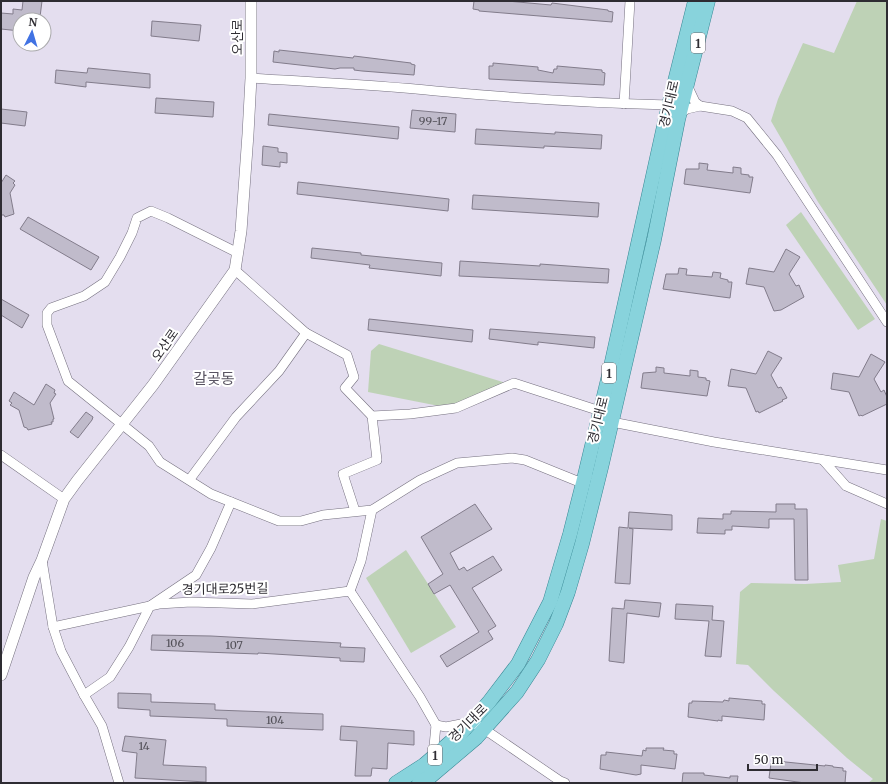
<svg xmlns="http://www.w3.org/2000/svg" width="888" height="784" viewBox="0 0 888 784" font-family="Merriweather,'Noto Sans KR',serif">
	<rect width="100%" height="100%" fill="#e4deef"/>
	<g fill="#bed2b6">
		<polygon points="857,1 887,1 887,305 818,202 771,121 778,99 803,43 834,53"/>
		<polygon points="801,212 875,319 858,330 786,225"/>
		<polygon points="379,344 506,383 459,404 439,406 368,392 371,351"/>
		<polygon points="881,519 887,521 887,783 868,783 873,779 847,758 774,691 748,665 736,664 740,592 751,583 805,584 841,582 838,565 874,559"/>
		<polygon points="406,550 456,627 411,653 366,578"/>
	</g>
	<g fill="#c0bbcb" stroke="#827c8b">
		<polygon points="23,1 42,1 40,17 36,17 36,20 20,20 20,31 1,29 1,13 13,14 13,9 22,10"/>
		<polygon points="474,1 507,1 551,5 552,3 608,10 608,11 613,12 612,22 479,11 479,10 473,9"/>
		<polygon points="152,21 201,25 199,41 151,36"/>
		<polygon points="279,50 353,58 354,56 411,63 411,64 415,65 414,75 362,71 354,70 354,68 340,68 335,69 273,62 274,51 279,52"/>
		<polygon points="493,63 538,67 538,70 553,73 554,69 557,69 557,66 602,70 602,72 605,73 604,85 489,79 489,66 493,66"/>
		<polygon points="88,68 150,74 150,88 86,82 86,87 55,83 56,70 87,73"/>
		<polygon points="156,98 214,102 213,117 155,113"/>
		<polygon points="1,109 27,112 25,126 1,123"/>
		<polygon points="412,110 456,114 455,132 410,128"/>
		<polygon points="269,114 399,127 398,139 268,125"/>
		<polygon points="476,129 555,134 555,132 602,135 601,149 544,146 544,148 475,144"/>
		<polygon points="263,146 278,148 278,152 287,153 287,163 280,162 280,167 262,165"/>
		<polygon points="699,163 708,164 707,170 733,173 733,167 741,168 741,174 749,175 749,177 753,177 750,193 684,184 686,169 699,169"/>
		<polygon points="6,175 15,181 13,183 15,185 10,193 14,214 5,217 4,215 1,215 1,183"/>
		<polygon points="298,182 449,199 448,211 297,194"/>
		<polygon points="473,195 599,203 598,217 472,209"/>
		<polygon points="28,217 99,257 91,270 20,229"/>
		<polygon points="312,248 361,253 361,255 442,263 441,276 369,268 370,265 311,258"/>
		<polygon points="786,249 800,257 789,274 796,286 799,285 804,297 781,310 774,311 764,287 746,284 749,268 774,272"/>
		<polygon points="460,261 540,266 540,264 609,269 608,283 459,276"/>
		<polygon points="679,268 687,269 686,275 712,277 713,272 721,273 720,278 728,280 728,282 732,282 730,298 663,289 666,274 678,274"/>
		<polygon points="1,299 29,315 22,328 1,315"/>
		<polygon points="369,319 473,330 472,342 368,330"/>
		<polygon points="490,329 595,337 594,348 538,342 538,345 489,339"/>
		<polygon points="768,351 782,358 771,375 778,388 781,387 787,398 782,400 783,401 759,413 758,411 756,412 746,388 728,386 731,369 756,374"/>
		<polygon points="871,354 885,362 874,379 881,392 884,390 887,397 887,404 862,416 861,415 859,416 849,392 831,389 833,373 859,377"/>
		<polygon points="656,367 664,368 664,373 690,376 690,370 698,371 698,377 706,378 706,380 710,381 707,396 641,388 643,373 656,372"/>
		<polygon points="46,384 55,390 54,393 56,394 50,403 54,419 53,419 53,422 51,422 52,424 28,430 27,428 24,427 19,410 10,405 12,403 9,401 14,392 34,405"/>
		<polygon points="86,412 93,417 92,420 78,438 70,432"/>
		<polygon points="475,504 492,529 450,553 459,570 464,567 467,571 493,556 502,570 472,588 496,626 488,631 493,639 447,667 440,656 479,632 450,585 434,594 428,584 443,574 421,537"/>
		<polygon points="776,504 795,504 795,509 807,509 808,580 795,580 794,519 769,519 769,528 732,526 732,530 725,530 725,534 697,533 698,518 723,519 723,514 731,514 731,511 776,512"/>
		<polygon points="629,512 672,515 672,530 629,528 633,529 630,584 615,583 619,527 628,528"/>
		<polygon points="625,600 661,603 659,617 627,613 624,663 609,661 612,608 624,609"/>
		<polygon points="676,604 713,606 712,620 724,621 721,657 705,656 709,621 675,619"/>
		<polygon points="152,635 211,636 341,643 340,647 365,648 364,662 340,661 340,658 258,653 258,654 151,650"/>
		<polygon points="118,693 151,694 151,702 215,704 215,710 323,714 323,730 227,726 227,719 150,716 150,710 118,708"/>
		<polygon points="729,698 762,701 762,704 765,704 764,720 722,716 722,721 718,720 718,721 688,717 689,703 692,703 692,701 723,702 724,700 729,701"/>
		<polygon points="341,726 414,731 414,745 388,743 387,769 372,768 371,776 355,776 357,741 340,740"/>
		<polygon points="125,736 166,740 163,765 206,767 206,782 135,778 137,753 122,751"/>
		<polygon points="646,748 664,748 663,750 674,751 674,754 677,754 675,769 641,765 641,774 636,775 600,769 601,755 606,755 606,752 642,756 643,750 646,751"/>
		<polygon points="776,761 825,766 825,765 833,766 833,767 843,768 843,771 846,771 845,783 805,783 769,778 771,763 776,764"/>
		<polygon points="683,773 704,773 704,775 730,778 730,776 738,776 737,783 682,783"/>
	</g>
	<g fill="none" stroke-linecap="round" stroke-linejoin="round">
		<defs>
			<g id="minor">
				<path d="M251,78C313,82 375,85 436,91C513,98 591,103 669,105"/>
				<polyline points="687,85 695,102 700,106"/>
				<polyline points="624,104 630,1"/>
				<polyline points="679,114 687,109 700,106 732,111 747,118 777,155 887,322"/>
				<polyline points="238,253 168,218 151,211 137,218 132,233 120,257 105,282 84,296 51,308 47,313 47,325 68,381 149,446 160,462 211,494 279,521 301,521 323,515 372,510 420,480 457,463 512,458 525,460 577,481 587,477"/>
				<polyline points="306,333 347,355 354,377 345,388 372,416 410,414 456,408 514,383 600,411 612,422 714,442 887,470"/>
				<polyline points="1,455 64,499"/>
				<polyline points="823,460 846,486 887,504"/>
				<polyline points="190,479 236,417 279,371 306,333 235,270"/>
				<polyline points="355,511 343,474 377,460 372,416"/>
				<polyline points="42,560 53,627 61,651 84,695"/>
				<polyline points="350,591 361,561 372,510"/>
				<polyline points="53,627 150,606 196,575 211,548 231,502"/>
				<polyline points="436,725 446,727 471,722 484,729 560,781 565,783"/>
				<polyline points="433,757 436,725"/>
				<polyline points="119,783 102,726 84,695 110,677 129,647 150,606 159,604 191,602 252,604 350,591 420,697 436,725"/>
			</g>
			<polyline id="tertiary" points="1,675 34,577 42,560 64,499 77,481 153,385 235,270 241,231 248,134 251,78 251,1"/>
			<g id="primary">
				<polyline points="396,783 424,765 461,733 489,702 518,664 550,602 570,534 584,479 609,375 666,117 695,1"/>
				<polyline points="419,783 430,777 476,738 517,692 538,660 556,624 568,592 582,544 601,468 654,240 678,120 708,1"/>
			</g>
		</defs>
		<use href="#minor" stroke="#75707f" stroke-width="10"/>
		<use href="#tertiary" stroke="#75707f" stroke-width="12"/>
		<use href="#primary" stroke="#358692" stroke-width="15"/>
		<use href="#minor" stroke="#fff" stroke-width="9"/>
		<use href="#tertiary" stroke="#fff" stroke-width="11"/>
		<use href="#primary" stroke="#88d3dc" stroke-width="14"/>
	</g>
	<g text-anchor="middle" dominant-baseline="central" stroke-width="4" stroke-linejoin="round" paint-order="stroke">
		<g font-size="11" fill="#525058">
			<text x="433" y="121">99-17</text>
			<text x="175" y="643">106</text>
			<text x="234" y="645">107</text>
			<text x="275" y="720">104</text>
			<text x="144" y="746">14</text>
		</g>
		<g fill="#fff" stroke="#6d6b70" stroke-width="1">
			<rect x="691" y="33" width="14" height="20" rx="3"/>
			<rect x="602" y="363" width="14" height="20" rx="3"/>
			<rect x="428" y="745" width="14" height="20" rx="3"/>
		</g>
		<g font-size="12" font-weight="bold" fill="#2e2c32">
			<text x="698" y="43">1</text>
			<text x="609" y="373">1</text>
			<text x="435" y="755">1</text>
		</g>
		<g font-size="13" fill="#2e2c32" stroke="#fff">
			<text transform="translate(237 37) rotate(-90)">오산로</text>
			<text transform="translate(669 104) rotate(-77)">경기대로</text>
			<text transform="translate(165 345) rotate(-55)">오산로</text>
			<text transform="translate(598 420) rotate(-76)">경기대로</text>
			<text transform="translate(225 589) rotate(-1)">경기대로25번길</text>
			<text transform="translate(468 723) rotate(-45)">경기대로</text>
		</g>
		<g font-size="15" fill="#595462" stroke="#fff">
			<text x="214" y="378">갈곶동</text>
		</g>
	</g>
	<rect width="888" height="784" fill="none" stroke="#2e2c32" stroke-width="4"/>
	<g transform="translate(32 32) rotate(5)"><circle r="19" fill="#ffffff" stroke="#ababad"/>
	<path d="M0-3L7 15L0 10L-7 15Z" fill="#4172e3"/>
	<text y="-6" font-size="11" font-weight="bold" text-anchor="middle" fill="#2e2c32">N</text>
	</g>
	<path d="M748 764v6h69v-6" fill="none" stroke="#2e2c32" stroke-width="2"/>
	<text x="754" y="764" font-size="12" fill="#2e2c32" stroke="#ffffff" stroke-width="3" paint-order="stroke">50 m</text>
</svg>
